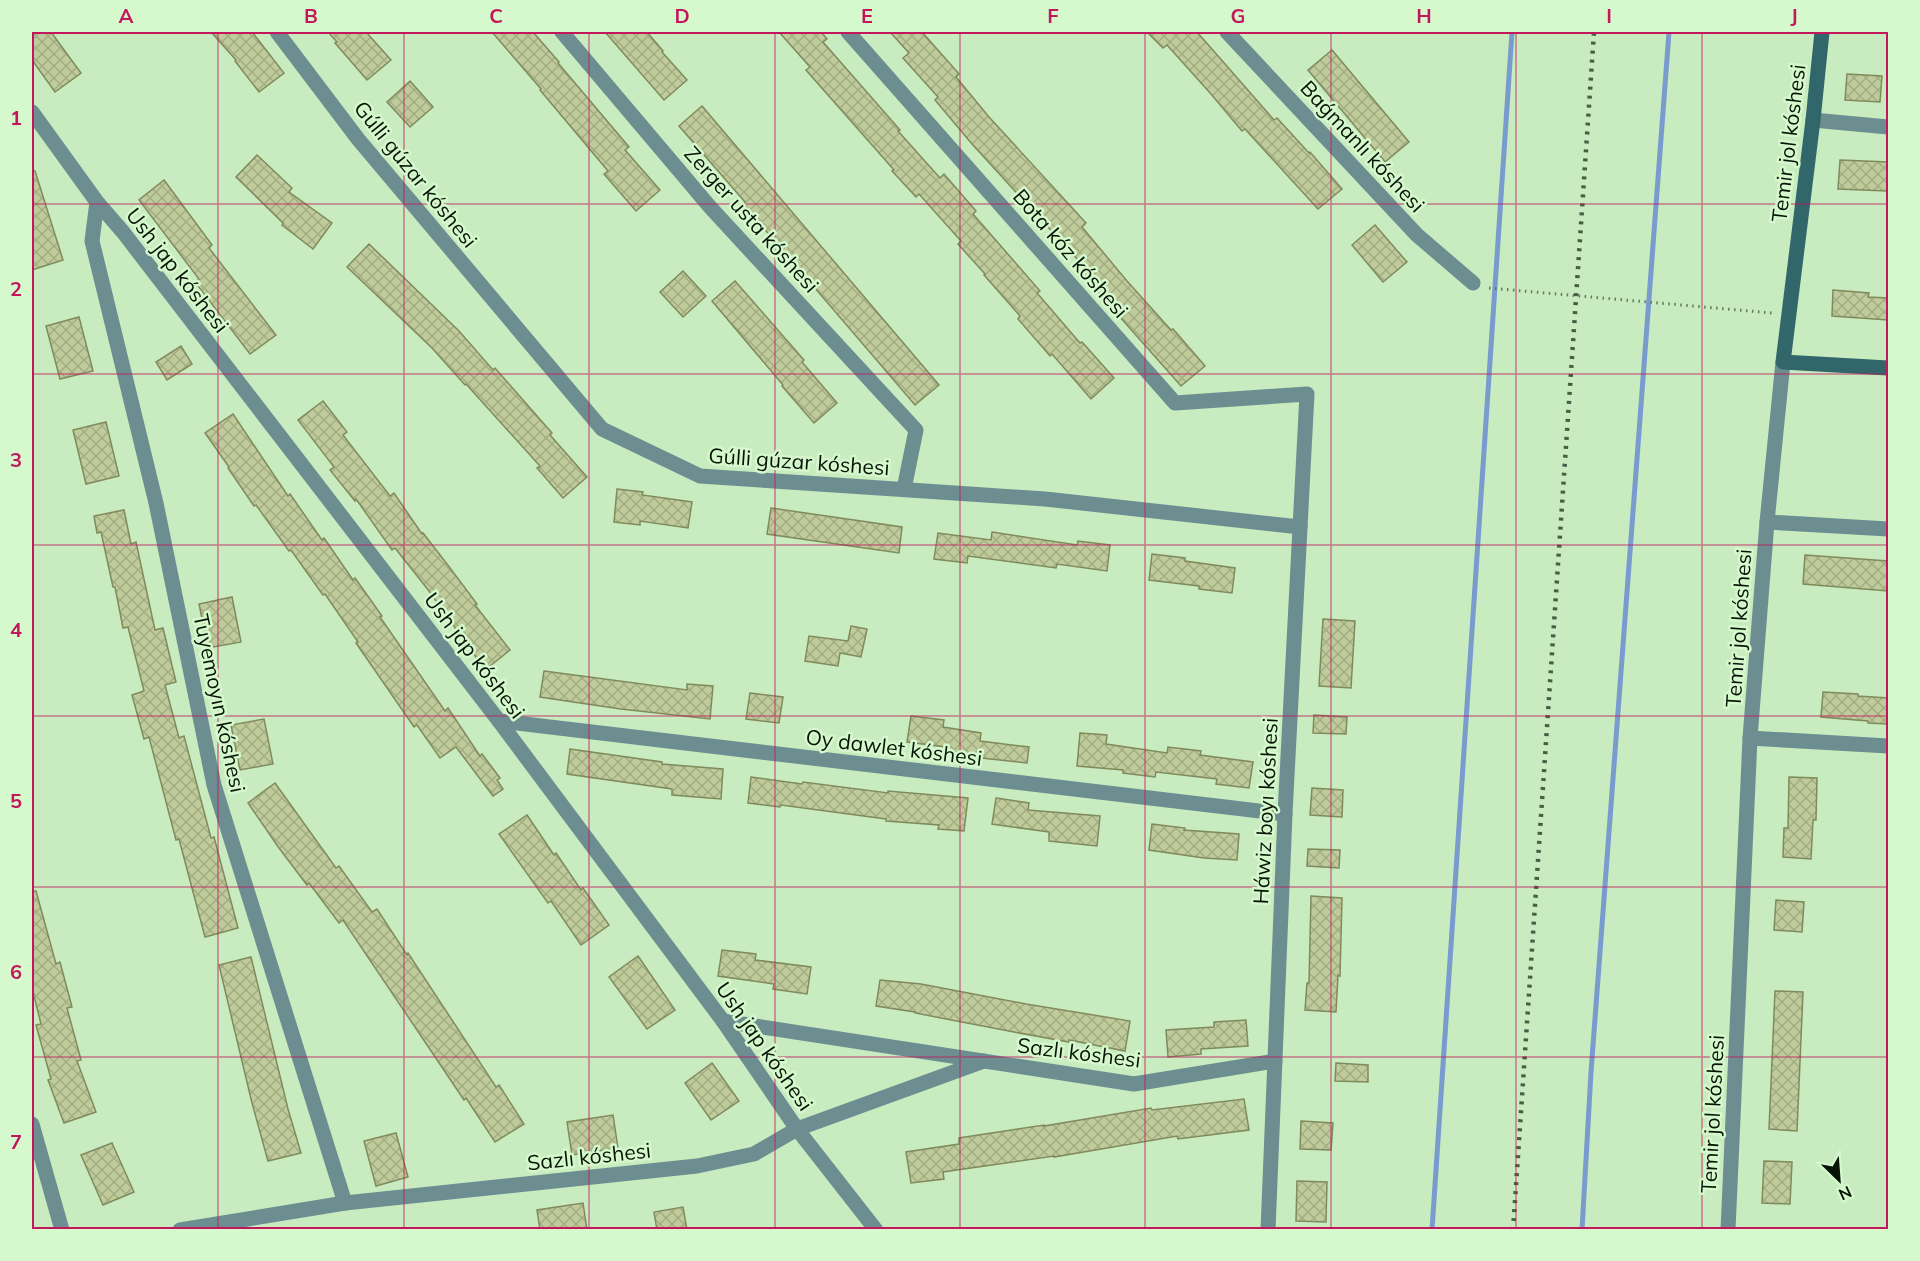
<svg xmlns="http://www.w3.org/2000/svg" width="1920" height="1261" viewBox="0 0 1920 1261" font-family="Mulish,sans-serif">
	<defs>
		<pattern id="building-cross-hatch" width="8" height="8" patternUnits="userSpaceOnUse" patternTransform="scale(1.5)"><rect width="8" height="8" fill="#bfcb9a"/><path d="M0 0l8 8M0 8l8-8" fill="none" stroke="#a3ad83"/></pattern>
	</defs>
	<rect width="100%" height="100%" fill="#c8ebc0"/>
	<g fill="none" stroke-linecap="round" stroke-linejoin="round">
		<g stroke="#7a9bce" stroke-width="5">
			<polyline points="1432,1230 1512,32"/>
			<polyline points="1582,1230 1591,1072 1669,32"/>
		</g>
	</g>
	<g fill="url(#building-cross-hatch)" stroke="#808b5c" stroke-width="1.5">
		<polygon points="32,32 51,32 81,73 55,92 32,60"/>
		<polygon points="211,32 252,32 284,73 259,92 235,61 236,60"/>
		<polygon points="328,32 366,32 391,60 367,80 335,43 337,42"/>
		<polygon points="492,32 533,32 559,62 558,63 629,147 625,150 660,190 636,211 604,174 608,171 540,90 541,89"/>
		<polygon points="605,32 647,32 663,51 662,52 687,80 664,100"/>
		<polygon points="779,32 821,32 827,39 823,42 900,130 898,131 940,178 944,174 976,211 973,214 1040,291 1037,293 1080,343 1082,342 1114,378 1091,399 1052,354 1050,356 1018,319 1020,316 984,275 985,274 958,244 961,241 919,194 916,197 892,171 894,170 806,70 810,67"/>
		<polygon points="890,32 922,32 959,74 956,77 989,117 1086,223 1082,227 1127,281 1171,330 1173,329 1205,366 1181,386 1073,264 1078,260 972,144 935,100 938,97 903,58 909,53"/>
		<polygon points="1147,32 1197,32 1274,120 1277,118 1309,153 1310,152 1342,189 1318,209 1245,129 1242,131 1211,94 1167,45 1163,48"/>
		<polygon points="1332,50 1409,142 1385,162 1308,70"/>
		<polygon points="1847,74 1882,76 1880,102 1845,100"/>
		<polygon points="410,81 433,107 410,127 387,102"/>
		<polygon points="702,106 939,385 915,405 743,204 745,202 679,126"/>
		<polygon points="257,155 292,188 289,192 332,223 313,249 282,225 283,223 236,177"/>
		<polygon points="1840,160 1888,162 1887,191 1838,189"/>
		<polygon points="32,171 35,171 63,260 32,270"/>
		<polygon points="164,180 212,245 209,248 276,335 250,354 195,282 199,279 139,200"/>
		<polygon points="1375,225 1407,262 1383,282 1352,245"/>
		<polygon points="369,244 459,331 493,370 495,368 552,433 550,435 587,477 563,498 537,468 540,466 466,384 465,385 432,348 347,267"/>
		<polygon points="683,271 706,296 683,317 660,292"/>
		<polygon points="735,281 804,360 802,362 837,403 814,423 782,386 783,385 712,301"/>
		<polygon points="1833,290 1869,293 1868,297 1888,298 1888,320 1832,316"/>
		<polygon points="79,317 93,371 60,379 46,326"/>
		<polygon points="181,346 192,364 167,380 156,362"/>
		<polygon points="323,401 347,432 343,435 390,496 394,493 422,534 423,533 447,564 477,604 475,605 510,650 485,670 429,591 395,548 392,550 356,499 355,501 330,470 334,467 298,420"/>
		<polygon points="233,414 288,496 290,494 322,540 324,538 353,580 355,578 382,616 380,617 445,711 448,708 480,756 482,754 500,778 497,780 503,789 493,796 456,747 440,758 417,725 414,727 356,643 358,642 325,594 323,595 291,550 289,551 256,505 254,506 228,468 229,467 205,433"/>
		<polygon points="106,422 119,476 86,484 73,430"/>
		<polygon points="617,489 643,492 642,495 692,502 688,528 640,521 640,525 614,522"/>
		<polygon points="771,508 902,527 899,553 767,534"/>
		<polygon points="124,510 131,544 136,542 155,630 163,628 176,682 165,685 179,738 184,736 211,838 214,837 238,928 205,937 179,839 176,840 149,737 144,739 132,695 144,691 128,627 123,628 115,587 113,587 101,532 97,533 94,516"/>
		<polygon points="992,532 1077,545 1078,541 1110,545 1107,571 1057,564 1056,568 968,556 967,563 934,559 938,533 991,540"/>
		<polygon points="1152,554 1185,558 1185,561 1235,568 1232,593 1199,589 1199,586 1149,580"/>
		<polygon points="1805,555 1888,561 1888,591 1803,584"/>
		<polygon points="232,597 241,642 208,648 199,604"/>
		<polygon points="1323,619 1355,621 1351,688 1319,686"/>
		<polygon points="851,626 867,629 861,657 840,653 838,666 805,661 809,636 848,641"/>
		<polygon points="544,671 687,690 687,684 713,686 710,719 621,709 540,697"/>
		<polygon points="1823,692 1858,694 1858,696 1888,698 1888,724 1868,723 1868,721 1821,717"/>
		<polygon points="750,693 783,697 779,723 746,719"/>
		<polygon points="1314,715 1347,717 1346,734 1313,733"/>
		<polygon points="911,716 944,720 943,727 981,733 980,741 1029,747 1027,763 945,754 946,747 907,742"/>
		<polygon points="264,719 273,764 240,770 231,725"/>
		<polygon points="1080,733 1107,735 1106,744 1167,753 1168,747 1201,751 1200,755 1253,762 1249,788 1216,784 1217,779 1156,772 1155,777 1123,773 1123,770 1077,766"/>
		<polygon points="570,749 662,762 662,764 723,769 721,799 672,795 672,789 567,774"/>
		<polygon points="751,777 802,784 803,782 888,793 888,791 968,798 964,831 938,829 939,825 886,821 886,819 781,805 780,807 748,803"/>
		<polygon points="1789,777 1817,778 1816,820 1813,820 1811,859 1783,857 1784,828 1788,828"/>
		<polygon points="275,783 336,868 339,866 372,912 377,909 407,955 408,953 496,1087 499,1085 524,1124 495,1142 466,1098 464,1100 343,920 339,923 309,883 307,885 279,848 248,803"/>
		<polygon points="1312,788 1343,790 1342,817 1310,815"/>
		<polygon points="996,798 1029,803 1028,810 1100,816 1097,846 1049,841 1049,832 992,824"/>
		<polygon points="527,815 554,855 556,853 581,890 583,888 609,925 581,945 551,901 548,903 499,834"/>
		<polygon points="1152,824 1185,828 1184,830 1239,834 1237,860 1204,858 1149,850"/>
		<polygon points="1308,849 1340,850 1339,868 1307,866"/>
		<polygon points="36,891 56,964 60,962 72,1007 67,1008 81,1060 77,1061 96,1112 64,1123 48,1080 51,1079 36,1025 41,1024 32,988 32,892"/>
		<polygon points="1311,896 1342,898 1340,976 1338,975 1336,1012 1305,1010 1307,983 1309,983"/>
		<polygon points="1776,900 1804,902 1802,932 1774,930"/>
		<polygon points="722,950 756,954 755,960 811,967 807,994 773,989 774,984 718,976"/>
		<polygon points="638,956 675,1010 647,1029 609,977"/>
		<polygon points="251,957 288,1109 301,1153 268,1161 252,1103 219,965"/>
		<polygon points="880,980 921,984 1026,1004 1130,1021 1125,1051 1069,1040 1069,1042 1014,1032 915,1013 915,1012 876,1006"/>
		<polygon points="1775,991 1803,992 1797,1131 1769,1129"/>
		<polygon points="1246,1020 1248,1046 1201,1049 1201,1054 1168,1057 1166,1030 1214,1027 1214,1022"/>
		<polygon points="712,1063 739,1101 711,1120 685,1083"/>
		<polygon points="1336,1063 1368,1065 1368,1082 1335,1081"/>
		<polygon points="1244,1099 1249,1130 1178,1139 1177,1136 1054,1157 1054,1156 943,1172 944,1179 911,1183 906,1152 959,1144 959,1138 1044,1125 1044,1126 1151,1108 1152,1110"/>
		<polygon points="613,1115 618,1148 572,1155 567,1122"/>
		<polygon points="1301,1121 1333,1123 1331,1150 1300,1149"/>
		<polygon points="396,1133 408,1177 376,1186 364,1141"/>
		<polygon points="112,1143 134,1192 103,1205 81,1155"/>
		<polygon points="1764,1161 1792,1162 1790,1204 1762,1203"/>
		<polygon points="1297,1181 1327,1182 1326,1222 1296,1221"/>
		<polygon points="583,1203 587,1230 540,1230 537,1210"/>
		<polygon points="683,1207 687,1230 657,1230 654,1212"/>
	</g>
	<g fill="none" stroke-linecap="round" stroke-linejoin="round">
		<polyline stroke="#637a5e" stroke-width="3" stroke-dasharray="1.5 4.5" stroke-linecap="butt" points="1489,288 1772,313"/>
		<g stroke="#6c8e90" stroke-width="15">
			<polyline points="277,32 358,139 602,429 700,476 1045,499 1300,527"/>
			<polyline points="562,32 710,207 916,430 904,489"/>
			<polyline points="848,32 1175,403 1307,394 1285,814 1268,1230"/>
			<polyline points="1227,32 1417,235 1473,283"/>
			<polyline points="32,112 97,202 123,232 499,721 723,1021 797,1129 876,1230"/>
			<polyline points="1813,120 1888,127"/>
			<polyline points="97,202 92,241 156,503 214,785 345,1203"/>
			<polyline points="1767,522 1888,529"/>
			<polyline points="499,721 1285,814"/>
			<polyline points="1750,738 1888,746"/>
			<polyline points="723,1021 1134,1084 1275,1061"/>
			<polyline points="32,1124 62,1230"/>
			<polyline points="180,1230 345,1203 697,1166 754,1154 797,1129 984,1061"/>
			<polyline points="1728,1230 1750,738 1767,522 1783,362"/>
		</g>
		<polyline stroke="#31676a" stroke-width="15" points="1822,32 1813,120 1783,362 1888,368"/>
		<polyline stroke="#495d45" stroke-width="4.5" stroke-dasharray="3 6" stroke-linecap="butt" points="1513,1230 1594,32"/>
	</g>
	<path fill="none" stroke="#c2185b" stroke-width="1.5" stroke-opacity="0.55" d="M218,32V1230M404,32V1230M589,32V1230M775,32V1230M960,32V1230M1145,32V1230M1331,32V1230M1516,32V1230M1702,32V1230M32,204H1888M32,374H1888M32,545H1888M32,716H1888M32,887H1888M32,1057H1888"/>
	<g text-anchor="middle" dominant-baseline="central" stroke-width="5" stroke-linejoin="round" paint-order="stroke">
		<g font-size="21" fill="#071305" stroke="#d5f8cd">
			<text transform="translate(1788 143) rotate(-83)">Temir jol kóshesi</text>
			<text transform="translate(1363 146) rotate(47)">Baǵmanlı kóshesi</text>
			<text transform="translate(416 174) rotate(51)">Gúlli gúzar kóshesi</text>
			<text transform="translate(752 219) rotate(48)">Zerger usta kóshesi</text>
			<text transform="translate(1071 253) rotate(49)">Bota kóz kóshesi</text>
			<text transform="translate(178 270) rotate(52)">Ush jap kóshesi</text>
			<text transform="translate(799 461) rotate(4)">Gúlli gúzar kóshesi</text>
			<text transform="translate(1738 628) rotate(-86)">Temir jol kóshesi</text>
			<text transform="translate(475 655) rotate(53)">Ush jap kóshesi</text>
			<text transform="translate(220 703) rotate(78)">Tuyemoyın kóshesi</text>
			<text transform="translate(894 747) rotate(7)">Oy dawlet kóshesi</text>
			<text transform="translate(1265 811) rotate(-87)">Háwiz boyı kóshesi</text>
			<text transform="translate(765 1046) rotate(55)">Ush jap kóshesi</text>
			<text transform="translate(1079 1052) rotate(7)">Sazlı kóshesi</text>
			<text transform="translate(1712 1114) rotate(-87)">Temir jol kóshesi</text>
			<text transform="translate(589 1156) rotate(-6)">Sazlı kóshesi</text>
		</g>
	</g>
	<rect width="1920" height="1261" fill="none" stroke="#d5f8cd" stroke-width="66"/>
	<g transform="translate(1839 1180) rotate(155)" stroke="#d5f8cd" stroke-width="4.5" paint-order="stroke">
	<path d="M0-4.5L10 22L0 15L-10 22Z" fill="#071305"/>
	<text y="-9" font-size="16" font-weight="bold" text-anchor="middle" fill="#071305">N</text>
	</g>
	<rect x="33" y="33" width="1854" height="1195" fill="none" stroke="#c2185b" stroke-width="2"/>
	<g font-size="20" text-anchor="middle" font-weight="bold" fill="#c2185b">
		<text x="126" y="23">A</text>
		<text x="311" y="23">B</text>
		<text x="496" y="23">C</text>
		<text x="682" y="23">D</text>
		<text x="867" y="23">E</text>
		<text x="1053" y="23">F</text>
		<text x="1238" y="23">G</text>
		<text x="1424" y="23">H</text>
		<text x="1609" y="23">I</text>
		<text x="1794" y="23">J</text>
		<text x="16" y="125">1</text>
		<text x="16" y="296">2</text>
		<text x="16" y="467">3</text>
		<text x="16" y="637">4</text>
		<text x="16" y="808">5</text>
		<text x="16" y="979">6</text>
		<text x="16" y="1149">7</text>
	</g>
</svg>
